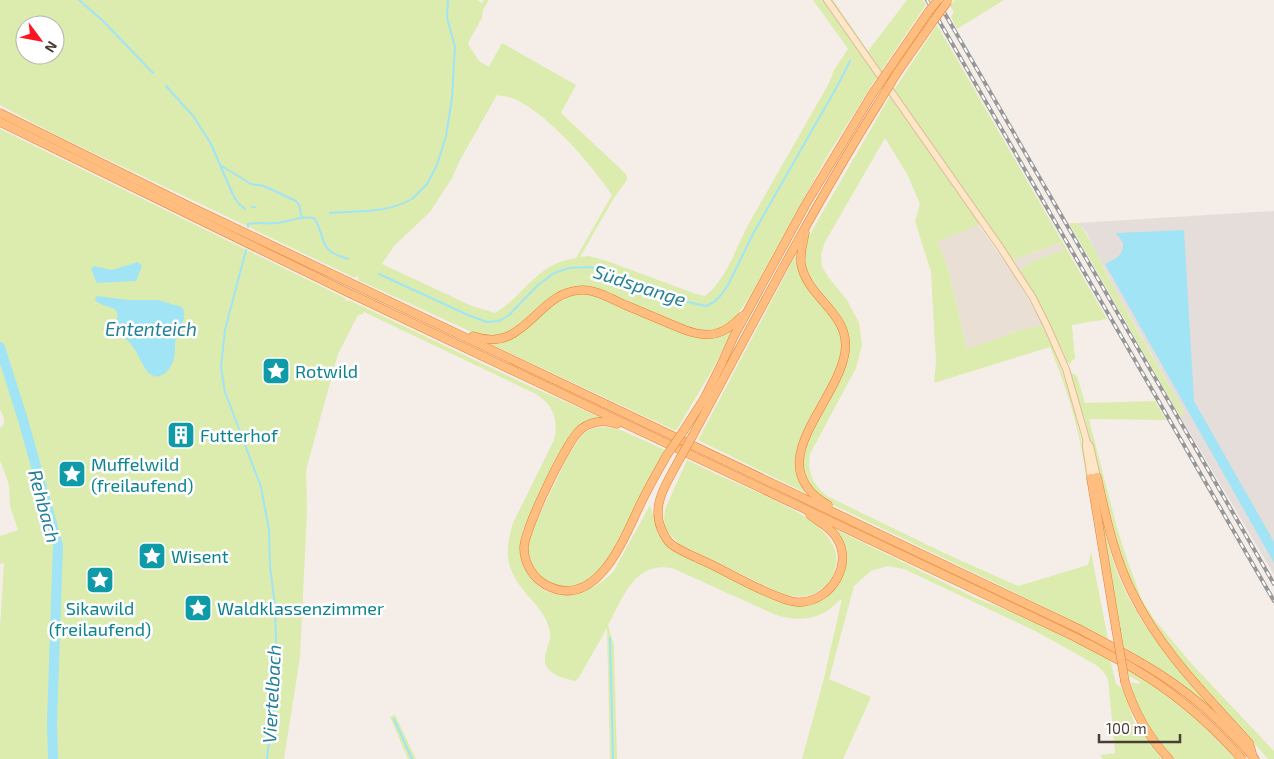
<svg xmlns="http://www.w3.org/2000/svg" width="1274" height="759" viewBox="0 0 1274 759" font-family="'Exo 2',sans-serif">
	<rect width="100%" height="100%" fill="#f5eee8"/>
	<g fill="#e9dfd5">
		<polygon points="978,224 1017,280 1043,325 1020,330 967,349 947,265 937,242"/>
		<polygon points="1060,243 1064,250 1033,261 1020,270 1013,260"/>
	</g>
	<polygon fill="#e4ddd9" points="1274,211 1274,575 1180,416 1185,413 1113,286 1086,232 1078,223"/>
	<g fill="#dcecae" fill-rule="evenodd">
		<path d="M0,0H477L482,3L484,0H489L483,10L482,18L469,41L468,44L479,61L489,67L502,43L576,85L561,113L626,174L627,180L614,198L580,257L589,256L607,261L696,294L705,296C726,280 735,250 747,227C774,179 802,131 829,83L834,70L848,49L813,0H833L868,51L907,0H923L926,5L875,80L828,155L749,298L734,319L724,327L710,332L698,331L666,319L600,289L575,287L557,293L518,326L504,335L491,336L476,334L358,280L359,277L356,276L355,278L50,132L0,105ZM25,25H55V55H25ZM497,95C502,96 507,96 512,98C547,112 591,164 612,195L576,258C535,264 527,294 495,313L472,306L382,264L394,246L430,212L452,178L460,160Z"/>
		<polygon points="955,0 1004,0 957,29 951,17 954,12 950,6"/>
		<polygon points="937,25 1107,319 1072,325 1075,359 1072,360 1070,364 1067,362 1047,318 1020,270 1033,261 1064,250 1060,243 1013,260 894,90"/>
		<path d="M890,96L980,224L937,242L947,265L967,349L1020,330L1043,325C1068,379 1080,427 1090,485H1087C1082,438 1068,391 1050,347L934,383L936,362L931,272L915,221L920,204L907,174L885,138L825,242L821,254L822,267L829,278L847,300L859,323L862,345L856,368L810,454C807,473 813,484 827,496L942,552L1018,586L1088,565L1091,552L1108,639C1015,592 921,547 827,502C823,499 818,497 815,493C810,488 802,473 802,466C800,444 832,394 841,371C844,364 848,357 849,350C854,297 780,288 814,227Z"/>
		<path d="M0,129L345,298V300L348,301L349,300L523,383L602,418L587,422L523,529C515,561 530,596 568,595C584,595 602,583 613,572L650,505L659,533L664,540L784,602L807,604L839,582L840,540L835,529L978,599L1019,615L1110,659L1116,684L1123,689L1134,722L1162,759H1102L1101,755L1115,753L1108,679L1103,671L1096,665L1039,633L936,584L904,569L887,566L871,571L854,586L829,679L871,697L843,759H802L824,678L842,599C837,602 832,608 827,611C811,621 793,620 776,615L672,568C634,561 623,598 608,625L614,646L617,759H610L607,628L578,679L574,681C565,678 552,676 547,667C541,658 549,647 550,638C551,633 549,627 547,623C544,613 536,605 529,597C507,572 503,555 513,523L554,440C559,419 553,405 536,394L364,312L363,314L358,315L338,354L306,470L307,511L300,657L284,759H0V629L4,563L0,564V536L18,530L10,506L9,485L0,460V428L4,424V419L0,409Z"/>
		<path d="M1069,223H1078C1094,242 1101,265 1113,286C1136,329 1161,371 1185,413L1180,416Z"/>
		<path d="M798,251V259C810,279 837,315 841,336C846,361 817,407 806,431C800,442 794,454 795,467C796,478 802,486 808,494L698,440Z"/>
		<path d="M576,294L591,295L601,298L693,335L736,327L711,372L676,431L488,343C496,341 507,340 515,336C538,325 549,299 576,294Z"/>
		<polygon points="1070,372 1077,376 1085,403 1155,401 1166,420 1089,419 1117,528 1128,562 1142,600 1154,619 1190,662 1274,751 1274,759 1268,759 1186,666 1148,617 1130,585 1115,541 1085,420"/>
		<path d="M608,427L621,430L665,450L612,552C606,560 601,570 593,577C570,597 535,584 528,555C526,547 529,540 531,532L567,458L583,433L594,428Z"/>
		<path d="M687,460C708,470 729,480 750,489C778,502 848,529 835,569C834,575 831,581 826,585C813,599 797,598 780,593L680,545L666,530L664,520L665,509Z"/>
		<path d="M1102,520C1108,542 1113,565 1123,586C1147,638 1188,680 1226,723L1176,682L1123,647Z"/>
		<path d="M1127,668C1169,694 1204,725 1239,759H1171L1155,739L1131,692L1133,691L1131,682L1139,684L1140,682L1129,676Z"/>
		<polygon points="395,715 416,759 408,759 390,717"/>
	</g>
	<g fill="#a0e4f5">
		<path d="M1184,230L1194,401L1274,542V563L1105,264C1115,259 1124,256 1123,243L1116,233Z"/>
		<polygon points="138,262 142,266 136,281 97,283 91,269 94,266 112,270"/>
		<path d="M96,296L130,300H158L182,307C189,317 177,332 175,343C175,348 175,353 174,358C171,371 158,384 147,371C140,362 137,350 129,342C125,337 116,335 114,330C112,323 120,319 117,312C115,306 101,307 95,300Z"/>
	</g>
	<g fill="none" stroke-linecap="round" stroke-linejoin="round">
		<g stroke="#a0e4f5" stroke-width="2">
			<polyline points="79,0 103,21 153,73"/>
			<polyline points="166,86 194,117 211,144 234,197 239,204 245,209"/>
			<polyline points="220,165 251,184 264,186 296,201 299,205 302,218"/>
			<polyline points="412,199 427,184 437,165 446,136 452,98 455,47 447,18 448,0"/>
			<polyline points="252,207 255,207"/>
			<path d="M330,213C355,211 387,213 410,200"/>
			<path d="M248,227V224C258,222 267,224 277,223C289,222 300,215 314,218C323,229 320,246 333,253C338,256 343,257 348,259"/>
			<polyline points="246,250 225,330 221,367 225,392 261,487 269,530 270,566 275,606 277,674 267,759"/>
			<polyline points="379,274 468,315 487,322 499,321 509,315 538,285 554,273 569,268 590,267 688,302 706,306 714,302 721,295 728,285 754,232 839,83 850,61"/>
			<polyline points="19,419 23,420"/>
			<polyline points="610,638 613,759"/>
			<polyline points="394,719 412,759"/>
		</g>
		<polyline stroke="#a0e4f5" stroke-width="10" points="0,347 23,420 58,545 52,721 53,759"/>
		<defs>
			<g id="secondary">
				<polyline points="827,0 1000,247 1033,298 1047,326 1066,369 1087,442 1090,446 1097,477"/>
				<polyline points="1086,443 1086,447 1091,478"/>
			</g>
			<g id="trunk">
				<polyline points="892,65 929,11"/>
				<polyline points="897,73 934,20"/>
				<path d="M0,113L195,209L1077,628C1107,644 1137,659 1164,677C1198,699 1229,729 1255,759"/>
				<path d="M0,122L347,292L1075,637C1094,647 1114,657 1133,668C1174,692 1211,724 1242,759"/>
				<path d="M805,233C803,243 800,252 801,263C806,298 851,313 845,352C837,405 758,464 828,505"/>
				<path d="M473,336C526,355 536,291 582,290C597,290 612,299 625,305C645,313 665,322 685,330C710,339 724,335 742,316"/>
				<path d="M617,424C605,420 592,421 581,429C567,440 524,530 524,548C524,563 533,578 546,585C597,612 624,538 640,505C648,488 658,471 667,455"/>
				<polyline points="684,430 704,399 722,363 734,336 806,204 871,96"/>
				<path d="M693,435C753,324 811,211 878,104"/>
				<path d="M679,460C668,481 651,504 661,528C663,533 666,540 671,544C681,552 696,557 708,563C733,575 758,590 784,599C790,601 796,603 802,602C832,600 854,563 836,537C830,527 819,522 810,515"/>
				<path d="M1097,477C1106,517 1114,557 1133,594C1161,651 1207,696 1249,743L1252,753"/>
				<polyline points="1091,478 1116,629"/>
				<path d="M1125,682C1134,711 1147,736 1169,759"/>
			</g>
		</defs>
		<use href="#secondary" stroke="#dbbb96" stroke-width="8"/>
		<use href="#trunk" stroke="#e87e2e" stroke-width="9"/>
		<use href="#secondary" stroke="#ffe6c7" stroke-width="6"/>
		<use href="#trunk" stroke="#ffbd7f" stroke-width="8"/>
		<defs>
			<g id="rail">
				<polyline points="927,0 1274,601"/>
				<polyline points="937,0 1274,584"/>
			</g>
		</defs>
		<use href="#rail" stroke="#979797" stroke-width="4"/>
		<use href="#rail" stroke="#fff" stroke-width="2" stroke-dasharray="5.5" stroke-linecap="butt"/>
		<defs>
			<g id="trunk-bridge">
				<polyline points="929,11 938,0"/>
				<polyline points="934,20 948,1"/>
				<polyline points="871,96 892,65"/>
				<polyline points="878,104 897,73"/>
				<polyline points="667,455 684,430"/>
				<polyline points="679,460 693,435"/>
				<polyline points="1116,629 1125,682"/>
			</g>
		</defs>
		<use href="#trunk-bridge" stroke="#e87e2e" stroke-width="9" stroke-linecap="butt"/>
		<use href="#trunk-bridge" stroke="#ffbd7f" stroke-width="8"/>
	</g>
	<defs>
		<symbol id="sight-square" viewBox="-11 -11 22 22"><rect x="-9" y="-9" width="18" height="18" rx="4" fill="#0f9aa8" stroke="#fff"/><path d="M0-6L1.8-2.2L6-1.7L2.9 1.2L3.7 5.4L0 3.3L-3.7 5.4L-2.9 1.2L-6-1.7L-1.8-2.2Z" fill="#fff"/></symbol>
		<symbol id="building-square" viewBox="-11 -11 22 22"><rect x="-9" y="-9" width="18" height="18" rx="4" fill="#0f9aa8" stroke="#fff"/><path d="M-4-6H4V6H1V3H-1V6H-4ZM-2.5-4.3h1.7v1.8h-1.7ZM.8-4.3h1.7v1.8H.8ZM-2.5-1h1.7V.8h-1.7ZM.8-1h1.7V.8H.8Z" fill="#fff"/></symbol>
	</defs>
	<g fill-rule="evenodd">
		<use href="#sight-square" x="260" y="355" width="32" height="32"/>
		<use href="#building-square" x="165" y="419" width="32" height="32"/>
		<use href="#sight-square" x="56" y="458" width="32" height="32"/>
		<use href="#sight-square" x="136" y="540" width="32" height="32"/>
		<use href="#sight-square" x="84" y="564" width="32" height="32"/>
		<use href="#sight-square" x="182" y="592" width="32" height="32"/>
	</g>
	<g text-anchor="middle" dominant-baseline="central" stroke-width="5" stroke-linejoin="round" paint-order="stroke">
		<g font-size="18" fill="#0d838f" stroke="#fff" text-anchor="start">
			<text x="295" y="371">Rotwild</text>
			<text x="200" y="435">Futterhof</text>
			<text x="91" y="464">Muffelwild<tspan x="91" dy="21">(freilaufend)</tspan></text>
			<text x="171" y="556">Wisent</text>
			<text x="100" y="608" text-anchor="middle">Sikawild<tspan x="100" dy="21">(freilaufend)</tspan></text>
			<text x="217" y="608">Waldklassenzimmer</text>
		</g>
		<g font-size="19" font-style="italic" fill="#23809b" stroke="#fff">
			<text transform="translate(640 285) rotate(18)">Südspange</text>
			<text x="151" y="328">Ententeich</text>
			<text transform="translate(45 506) rotate(75)">Rehbach</text>
			<text transform="translate(271 694) rotate(-87)">Viertelbach</text>
		</g>
	</g>
	<g transform="translate(40 40) rotate(122)"><circle r="24" fill="#ffffff" stroke="#b6b1af"/>
	<path d="M0-4L9 19L0 12L-9 19Z" fill="#ff1421"/>
	<text y="-8" font-size="14" font-weight="bold" text-anchor="middle" fill="#493d36">N</text>
	</g>
	<path d="M1099 734v8h81v-8" fill="none" stroke="#493d36" stroke-width="2.5"/>
	<text x="1106" y="734" font-size="15" fill="#493d36" stroke="#ffffff" stroke-width="4" paint-order="stroke">100 m</text>
</svg>
